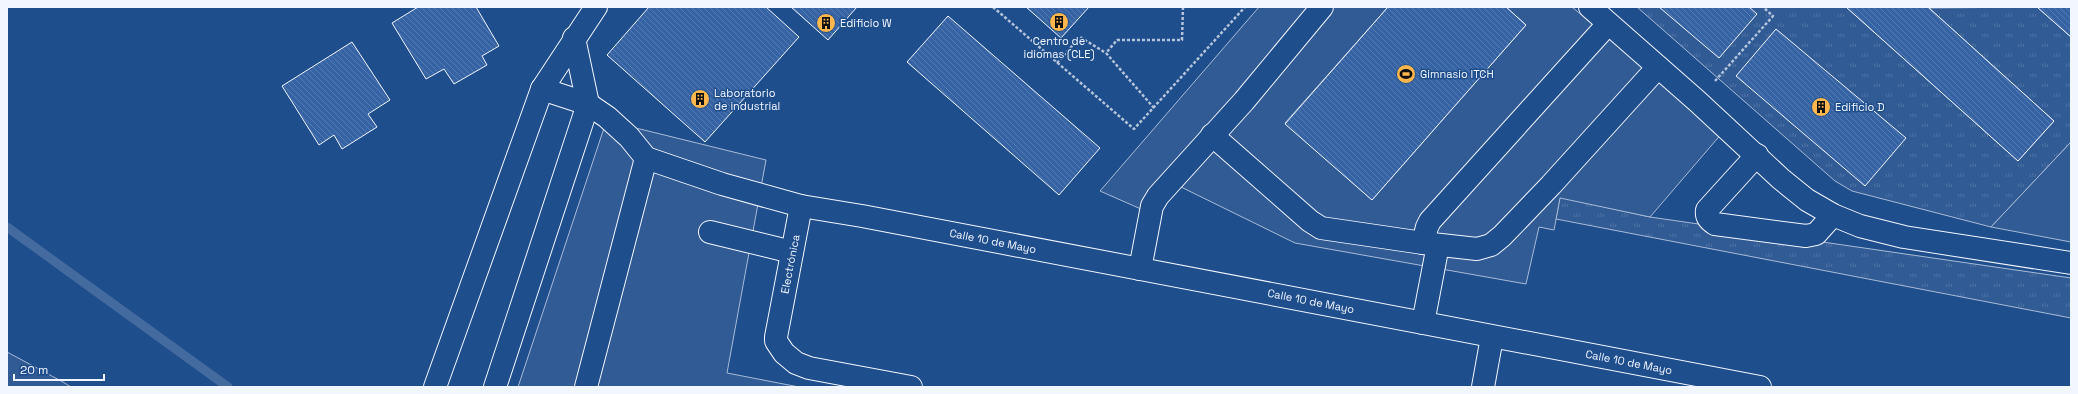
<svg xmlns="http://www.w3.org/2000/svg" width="2078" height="394" viewBox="0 0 2078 394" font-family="'Space Grotesk',sans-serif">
	<defs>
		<pattern id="grass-tufts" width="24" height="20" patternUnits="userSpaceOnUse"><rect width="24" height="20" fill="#305b95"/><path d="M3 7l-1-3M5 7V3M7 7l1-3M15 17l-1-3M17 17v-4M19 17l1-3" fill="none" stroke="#4e73a5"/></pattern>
		<pattern id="building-back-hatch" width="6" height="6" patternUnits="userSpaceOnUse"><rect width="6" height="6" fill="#3563a3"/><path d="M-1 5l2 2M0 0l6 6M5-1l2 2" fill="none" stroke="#537ab1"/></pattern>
	</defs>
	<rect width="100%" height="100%" fill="#1f4e8c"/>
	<g fill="url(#grass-tufts)" stroke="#a8bbd7">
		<polygon points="1637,7 1846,7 2018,161 2054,121 1929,8 2037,7 2071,37 2071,142 1991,227 1852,191 1835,181"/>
		<polygon points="1560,197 1650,217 2071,278 2071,318 1556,219"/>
	</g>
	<g fill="#305b95" stroke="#a8bbd7">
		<polygon points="1259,7 1388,7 1285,123 1372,200 1526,25 1506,7 1572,7 1723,132 1650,217 1560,198 1554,230 1539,227 1526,284 1295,243 1179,186 1150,213 1100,191"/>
		<polygon points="605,125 640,129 766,160 727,373 799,387 518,387"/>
		<polygon points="2071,142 2071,242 1991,227"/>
		<polygon points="7,352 63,382 71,387 7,387"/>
	</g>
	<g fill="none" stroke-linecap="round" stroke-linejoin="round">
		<polyline stroke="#446ba0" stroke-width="9" points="7,227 228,387"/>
	</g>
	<g fill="url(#building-back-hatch)" stroke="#f2f6ff">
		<polygon points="418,7 476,7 499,46 482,56 487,65 454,84 444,69 426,79 392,23"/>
		<polygon points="649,7 766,7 799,37 705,142 607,55"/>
		<polygon points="791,7 857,7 828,40"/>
		<polygon points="1026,7 1089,7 1061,38"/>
		<polygon points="1388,7 1506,7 1526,25 1372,200 1285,124"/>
		<polygon points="1659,7 1749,7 1757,14 1719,58"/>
		<polygon points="1846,7 1930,7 1929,8 2054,121 2018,161"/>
		<polygon points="2037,7 2071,7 2071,37"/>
		<polygon points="948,16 1100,148 1059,195 907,62"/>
		<polygon points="1776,29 1906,138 1865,186 1736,76"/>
		<polygon points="352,42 390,100 368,114 377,127 342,149 334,135 319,145 282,86"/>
	</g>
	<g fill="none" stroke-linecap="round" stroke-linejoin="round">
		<defs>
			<g id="minor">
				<polyline points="1590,7 1697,101 1781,179 1807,200 1833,215 1860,226 1904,237 2071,263"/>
				<polyline points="1608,24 1430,221 1427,227 1423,243 1477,249 1491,245 1502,236 1551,185 1658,67"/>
				<polyline points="542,89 588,104 607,117 629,137 646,158 722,184 801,206"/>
				<polyline points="1212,135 1310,221 1321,228 1423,243"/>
				<path d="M1757,155L1707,210C1706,217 1709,220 1715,224L1806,236L1816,234L1833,215"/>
				<polyline points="710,232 792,252"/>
				<polyline points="1140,269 1152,206 1158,196 1244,101 1322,7"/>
				<polyline points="1423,323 1438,245"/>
				<polyline points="435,387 542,89 596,7"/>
				<polyline points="495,387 588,104 574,38"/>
				<polyline points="586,387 646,158"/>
				<polyline points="911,387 809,368 796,363 784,353 776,341 776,337 801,206 862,216 1760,387"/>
				<polyline points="1483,387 1492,337"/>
			</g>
		</defs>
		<use href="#minor" stroke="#f2f6ff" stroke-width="24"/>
		<g stroke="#b3c4dc" stroke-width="2.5" stroke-dasharray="3 2" stroke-linecap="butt">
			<polyline points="993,7 1134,129 1245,7"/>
			<polyline points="1057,63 1080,37 1106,53"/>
			<polyline points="1715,81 1773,16 1763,7"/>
			<polyline points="1154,108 1106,53 1117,40 1182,40 1183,7"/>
		</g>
		<use href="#minor" stroke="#1f4e8c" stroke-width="22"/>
	</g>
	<defs>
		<symbol id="building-disc" viewBox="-11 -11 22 22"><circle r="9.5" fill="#ffb74d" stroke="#1f4e8c"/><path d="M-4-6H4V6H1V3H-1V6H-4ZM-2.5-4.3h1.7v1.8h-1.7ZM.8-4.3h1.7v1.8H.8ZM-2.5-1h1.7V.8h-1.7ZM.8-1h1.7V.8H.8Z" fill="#111"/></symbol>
		<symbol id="stadium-disc" viewBox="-11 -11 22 22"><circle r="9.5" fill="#ffb74d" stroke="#1f4e8c"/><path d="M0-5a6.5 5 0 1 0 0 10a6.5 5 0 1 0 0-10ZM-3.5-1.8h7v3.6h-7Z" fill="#111"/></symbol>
	</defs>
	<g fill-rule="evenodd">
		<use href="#building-disc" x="1048" y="11" width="22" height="22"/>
		<use href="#building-disc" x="815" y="12" width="22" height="22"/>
		<use href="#stadium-disc" x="1395" y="63" width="22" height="22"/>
		<use href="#building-disc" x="689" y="88" width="22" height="22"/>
		<use href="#building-disc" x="1810" y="96" width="22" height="22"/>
	</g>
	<g text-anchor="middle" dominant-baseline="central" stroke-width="3" stroke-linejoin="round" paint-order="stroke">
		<g font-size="11" fill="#f2f6ff" stroke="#1f4e8c" text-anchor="start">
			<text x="840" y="23">Edificio W</text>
			<text x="1059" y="41" text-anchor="middle">Centro de<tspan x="1059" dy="13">idiomas (CLE)</tspan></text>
			<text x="1420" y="74">Gimnasio ITCH</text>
			<text x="714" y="93">Laboratorio<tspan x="714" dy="13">de industrial</tspan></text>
			<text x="1835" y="107">Edificio D</text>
		</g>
		<g font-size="11" fill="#f2f6ff" stroke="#1f4e8c">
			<text transform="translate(993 241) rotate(11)">Calle 10 de Mayo</text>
			<text transform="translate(790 264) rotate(-79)">Electrónica</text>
			<text transform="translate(1311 301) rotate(11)">Calle 10 de Mayo</text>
			<text transform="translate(1629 362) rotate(11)">Calle 10 de Mayo</text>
		</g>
	</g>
	<rect width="2078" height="394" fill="none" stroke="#f2f6ff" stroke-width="16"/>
	<path d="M14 374v6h90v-6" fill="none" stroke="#f2f6ff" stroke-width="2"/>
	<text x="20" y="374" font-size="12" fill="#f2f6ff" stroke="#1f4e8c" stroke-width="3" paint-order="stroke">20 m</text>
</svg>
